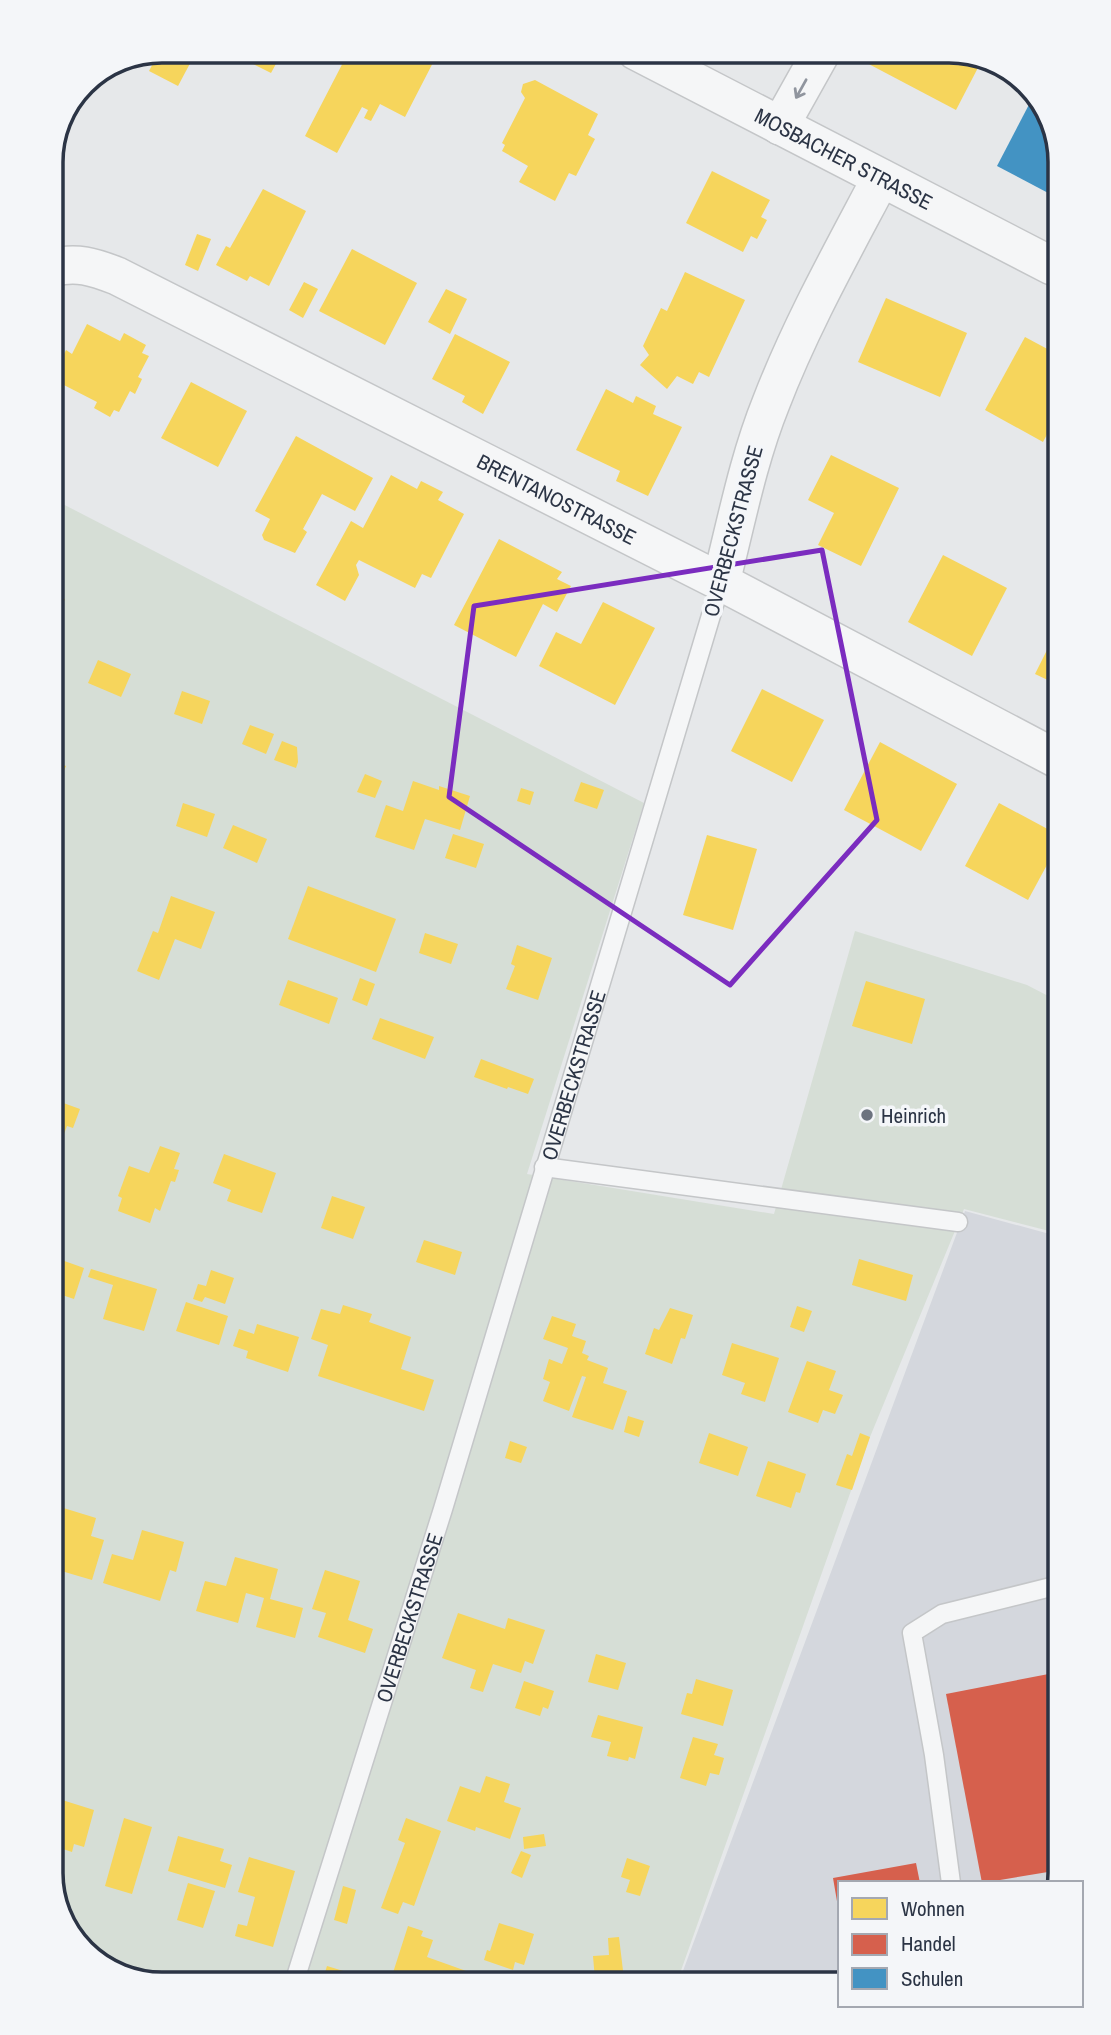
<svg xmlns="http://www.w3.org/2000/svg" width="1111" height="2035" viewBox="0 0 1111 2035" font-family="'Archivo Narrow',sans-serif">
	<rect width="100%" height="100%" fill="#e6e8ea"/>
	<polygon fill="#d4d7dd" points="965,1211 1057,1236 1060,1874 1058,1883 840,1883 840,1975 827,1977 680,1979"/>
	<polygon fill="#d6ded6" points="53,499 644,803 527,1174 774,1214 855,931 1027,985 1056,1000 1057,1233 964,1209 870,1437 678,1979 155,1984 100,1965 59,1916"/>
	<g fill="#f6d55c">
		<polygon points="162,51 183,51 194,56 178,86 149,71 159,52"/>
		<polygon points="249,51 287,51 280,64 277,62 271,73 245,60"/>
		<polygon points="349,51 439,51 405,117 380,104 371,121 364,118 368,110 362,107 337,153 305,136"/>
		<polygon points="868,51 957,51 982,60 956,110 863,61"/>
		<polygon points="535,80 598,114 588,135 595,139 576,176 569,173 555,201 519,182 528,166 502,151 505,145 502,143 525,98 521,92 523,84"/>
		<polygon points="712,171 770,200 761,217 767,220 757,239 751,236 743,252 686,223"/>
		<polygon points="263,189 306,211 269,286 250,276 247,281 216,265 226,246 230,248"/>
		<polygon points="197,234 211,239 198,271 185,265"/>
		<polygon points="352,249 417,283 385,345 319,311"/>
		<polygon points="685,272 745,300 709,377 699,372 693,384 677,376 667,389 640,365 649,355 643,346 661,308 667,311"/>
		<polygon points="304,282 318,289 303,318 289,310"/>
		<polygon points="446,289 467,299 450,334 428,322"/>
		<polygon points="886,298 967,333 940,397 858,362"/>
		<polygon points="87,324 120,341 124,333 146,345 142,353 149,356 138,377 142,379 135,394 130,391 119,412 114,410 110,417 94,408 97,402 58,382 63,370 53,364 59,352 64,354 66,350 72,354"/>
		<polygon points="455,334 510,362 483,414 462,402 465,396 432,379"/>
		<polygon points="1025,337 1053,352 1053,423 1043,442 985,410"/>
		<polygon points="191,382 247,411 218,467 161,438"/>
		<polygon points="606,389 633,403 636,396 656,406 653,414 682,427 648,496 616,481 620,471 576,450"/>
		<polygon points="296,436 373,478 355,511 322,494 303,529 307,532 295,553 264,540 262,535 270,519 255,511"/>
		<polygon points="831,455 899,488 861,566 818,545 834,513 808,500"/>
		<polygon points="391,475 417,489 421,481 443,492 438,500 464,514 431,578 422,574 415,588 359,560 356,565 359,575 345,601 316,585 351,521 363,528"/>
		<polygon points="499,539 562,572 557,579 571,586 557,612 543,604 516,657 454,625"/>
		<polygon points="943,555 1007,588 972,656 908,622"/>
		<polygon points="53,594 65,599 57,619 53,617"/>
		<polygon points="603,602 655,628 615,705 539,666 556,632 581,644"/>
		<polygon points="1054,636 1054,683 1035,674"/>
		<polygon points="98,660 131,674 121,697 88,683"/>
		<polygon points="762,689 824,720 792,782 731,751"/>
		<polygon points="182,691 210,701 202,724 174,714"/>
		<polygon points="250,725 274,734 266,754 242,744"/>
		<polygon points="282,741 297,747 298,762 296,768 274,760"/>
		<polygon points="880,742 957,784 921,851 844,810"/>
		<polygon points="54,761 66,766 57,787 54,786"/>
		<polygon points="365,774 382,781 375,798 357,792"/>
		<polygon points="413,781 439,790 439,786 470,796 460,830 425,819 414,850 375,837 386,805 403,811"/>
		<polygon points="581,782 604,790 597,809 574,801"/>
		<polygon points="521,788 534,792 530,805 517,801"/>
		<polygon points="183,803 215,814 207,837 176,826"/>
		<polygon points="999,803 1055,833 1055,850 1028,900 965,866"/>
		<polygon points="233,825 267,839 257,863 223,848"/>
		<polygon points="453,834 484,844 476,868 445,858"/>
		<polygon points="707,835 757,849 733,930 683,915"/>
		<polygon points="308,886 396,919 376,972 288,939"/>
		<polygon points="171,896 215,912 201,949 175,939 159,980 137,971 153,931 158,933"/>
		<polygon points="425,933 458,944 451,964 419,953"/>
		<polygon points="517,945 552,958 538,1000 506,989 515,966 511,964"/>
		<polygon points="360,978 375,984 367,1006 352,1000"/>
		<polygon points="288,980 338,998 329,1024 279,1005"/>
		<polygon points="866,981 925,999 912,1044 852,1026"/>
		<polygon points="380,1018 434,1037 425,1059 372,1039"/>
		<polygon points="481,1059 534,1079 528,1094 508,1087 507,1089 474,1077"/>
		<polygon points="55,1100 80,1109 73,1128 67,1126 61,1142 56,1140"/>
		<polygon points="160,1146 180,1153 174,1169 179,1170 175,1182 171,1181 160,1211 155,1208 150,1223 118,1211 122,1198 118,1196 129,1166 149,1173"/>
		<polygon points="224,1154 276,1173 262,1213 227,1201 231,1190 213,1183"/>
		<polygon points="332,1196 365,1207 353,1239 321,1228"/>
		<polygon points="424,1240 462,1252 455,1275 416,1262"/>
		<polygon points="56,1258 84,1268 74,1299 56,1293"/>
		<polygon points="859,1259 913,1275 906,1301 852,1285"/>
		<polygon points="91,1269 157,1289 144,1331 103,1319 113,1285 88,1277"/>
		<polygon points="211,1270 234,1278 225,1304 205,1297 202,1302 193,1299 198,1284 206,1286"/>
		<polygon points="186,1302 228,1316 219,1345 176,1331"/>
		<polygon points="343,1305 372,1314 369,1322 411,1337 401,1369 434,1380 424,1411 318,1376 328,1345 311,1339 321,1309 340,1314"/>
		<polygon points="797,1306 812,1311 804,1332 790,1327"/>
		<polygon points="670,1308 693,1315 685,1339 681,1338 672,1364 645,1354 654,1328 659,1330"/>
		<polygon points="552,1316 576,1324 572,1336 586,1341 582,1353 589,1356 587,1360 608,1368 603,1383 627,1391 613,1430 572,1417 586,1377 582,1376 569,1411 543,1401 550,1382 543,1379 549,1359 562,1364 568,1348 543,1339"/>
		<polygon points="257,1324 299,1337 288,1372 246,1358 248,1351 233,1346 239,1329 254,1334"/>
		<polygon points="732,1343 779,1358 765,1402 741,1394 745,1383 722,1375"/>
		<polygon points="807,1361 836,1371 829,1390 843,1395 835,1414 823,1410 818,1423 788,1412"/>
		<polygon points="628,1416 644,1421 639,1437 624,1432"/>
		<polygon points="709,1433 748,1447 738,1476 699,1463"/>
		<polygon points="860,1433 870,1437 852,1490 836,1485 847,1454 852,1456"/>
		<polygon points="510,1441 527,1447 521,1463 505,1458"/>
		<polygon points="768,1461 806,1474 800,1493 796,1492 791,1508 756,1496"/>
		<polygon points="57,1506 96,1518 91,1536 104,1540 92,1580 58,1570"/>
		<polygon points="142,1530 184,1542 176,1572 170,1570 160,1601 103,1583 112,1554 133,1560"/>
		<polygon points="235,1557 278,1569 270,1599 303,1608 295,1638 256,1627 264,1598 246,1593 238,1623 196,1611 205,1581 226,1586"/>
		<polygon points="325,1570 360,1581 348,1620 373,1629 365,1653 318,1637 326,1613 312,1609"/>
		<polygon points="458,1613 505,1629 508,1618 545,1630 533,1664 525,1661 521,1673 493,1664 483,1692 470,1688 476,1670 442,1658"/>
		<polygon points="596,1654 626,1663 618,1690 588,1682"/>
		<polygon points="696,1679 733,1690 723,1726 681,1714 687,1693 692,1694"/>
		<polygon points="524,1681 554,1691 548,1709 543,1707 540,1716 515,1708"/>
		<polygon points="598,1715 643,1727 635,1759 629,1757 628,1761 607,1756 611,1742 591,1737"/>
		<polygon points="693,1737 718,1744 714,1755 724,1758 719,1775 710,1773 706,1786 680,1778"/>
		<polygon points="486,1776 510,1784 504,1802 521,1808 510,1839 476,1827 475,1831 447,1821 460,1786 480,1793"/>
		<polygon points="59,1799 94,1810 84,1847 74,1844 72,1852 63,1849 60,1861"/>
		<polygon points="124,1818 152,1827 132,1894 105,1886"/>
		<polygon points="406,1818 441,1831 414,1906 403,1902 398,1914 381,1908 405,1843 398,1840"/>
		<polygon points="544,1834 546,1846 524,1849 523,1837"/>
		<polygon points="178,1836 224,1849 220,1861 232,1865 225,1888 168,1871"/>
		<polygon points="521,1851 531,1855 522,1878 511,1873"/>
		<polygon points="249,1857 295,1871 273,1947 235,1936 238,1924 247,1926 255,1897 238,1892"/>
		<polygon points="627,1858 650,1866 640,1896 626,1892 630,1880 621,1877"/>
		<polygon points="188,1883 215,1891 203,1928 177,1920"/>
		<polygon points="343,1886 356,1890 347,1924 334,1920"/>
		<polygon points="499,1923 534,1934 524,1965 515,1962 513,1970 484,1960 487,1950 490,1951"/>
		<polygon points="408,1926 423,1931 421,1936 433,1940 427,1957 469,1972 466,1981 390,1982"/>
		<polygon points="619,1937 624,1979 595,1980 593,1956 609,1955 608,1938"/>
		<polygon points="327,1966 363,1977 362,1982 322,1982"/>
	</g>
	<g fill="#d6604d">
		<polygon points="1059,1672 1060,1870 982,1883 946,1694"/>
		<polygon points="916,1863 920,1883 840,1883 838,1907 833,1878"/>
	</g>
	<polygon fill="#4393c3" points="1034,95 1052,119 1052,195 997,166"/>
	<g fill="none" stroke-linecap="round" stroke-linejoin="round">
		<defs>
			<g id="lane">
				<polyline points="544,1167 958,1222"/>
				<polyline points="951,1883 934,1755 912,1633 942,1614 1059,1585"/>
				<path id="s1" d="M294,1983L443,1509L721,582"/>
			</g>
			<g id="street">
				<path id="s2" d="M636,51L1052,266"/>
				<polyline points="780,126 822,51"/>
				<path id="s3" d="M52,268C76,261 94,267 117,276L721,582L1055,758"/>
				<path d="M721,582C736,523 748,460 771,403C801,325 842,252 881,178"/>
			</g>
		</defs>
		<use href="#lane" stroke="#c4c6c8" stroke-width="21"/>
		<use href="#street" stroke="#c4c6c8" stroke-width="40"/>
		<use href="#lane" stroke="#f5f6f7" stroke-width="18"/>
		<use href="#street" stroke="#f5f6f7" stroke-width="37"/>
	</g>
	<defs><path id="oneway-shaft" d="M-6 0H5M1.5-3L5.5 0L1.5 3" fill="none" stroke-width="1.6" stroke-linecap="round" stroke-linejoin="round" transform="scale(1.75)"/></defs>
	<use stroke="#90959e" href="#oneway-shaft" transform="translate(801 89) rotate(119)"/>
	<path fill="none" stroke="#7b2cbf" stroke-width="5" stroke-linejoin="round" d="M822,550L877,820L730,985L449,797L474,606Z"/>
	<circle fill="#6c737f" stroke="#f4f6f9" stroke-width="2.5" cx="867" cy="1115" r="7"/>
	<g text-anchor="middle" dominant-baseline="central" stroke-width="7" stroke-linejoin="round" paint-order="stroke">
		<g font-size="21" fill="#2b3445" stroke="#f4f6f9">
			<text stroke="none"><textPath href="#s2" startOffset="234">MOSBACHER STRASSE</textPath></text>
			<text stroke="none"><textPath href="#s3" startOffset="560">BRENTANOSTRASSE</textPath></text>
			<text transform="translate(733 531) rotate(-75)">OVERBECKSTRASSE</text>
			<text stroke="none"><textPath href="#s1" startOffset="950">OVERBECKSTRASSE</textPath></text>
			<text stroke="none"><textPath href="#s1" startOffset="383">OVERBECKSTRASSE</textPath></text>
		</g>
		<g font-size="21" fill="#2b3445" stroke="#f4f6f9" text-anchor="start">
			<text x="881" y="1115">Heinrich</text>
		</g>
	</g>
	<path d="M0 0H1111V2035H0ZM162 63H949A99 99 0 0 1 1048 162V1873A99 99 0 0 1 949 1972H162A99 99 0 0 1 63 1873V162A99 99 0 0 1 162 63Z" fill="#f4f6f9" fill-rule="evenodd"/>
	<path fill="none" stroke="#2b3445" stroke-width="3.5" d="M162 63H949A99 99 0 0 1 1048 162V1873A99 99 0 0 1 949 1972H162A99 99 0 0 1 63 1873V162A99 99 0 0 1 162 63Z"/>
	<rect x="838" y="1881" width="245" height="126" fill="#f4f6f9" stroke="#a4a8b1" stroke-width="2"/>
	<rect x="852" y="1898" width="35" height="21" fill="#f6d55c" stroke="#a4a8b1" stroke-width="2"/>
	<text x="901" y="1916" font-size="21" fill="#2b3445">Wohnen</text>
	<rect x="852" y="1934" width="35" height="21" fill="#d6604d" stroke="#a4a8b1" stroke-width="2"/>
	<text x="901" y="1951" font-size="21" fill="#2b3445">Handel</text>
	<rect x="852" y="1968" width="35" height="21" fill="#4393c3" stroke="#a4a8b1" stroke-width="2"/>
	<text x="901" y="1986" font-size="21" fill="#2b3445">Schulen</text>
</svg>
